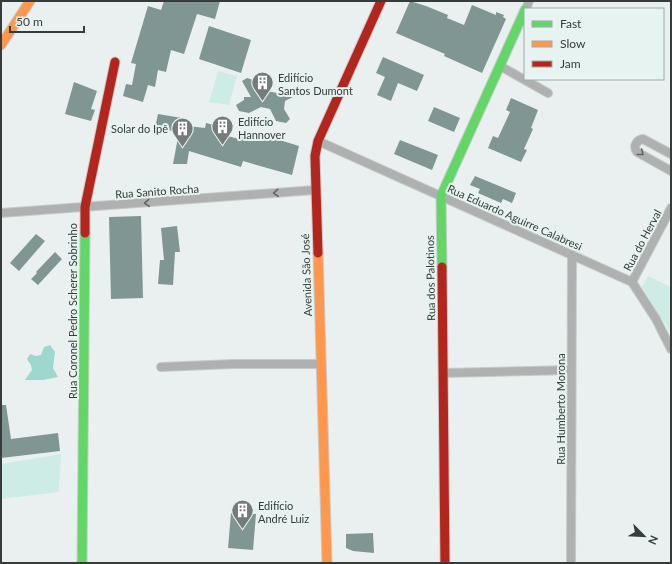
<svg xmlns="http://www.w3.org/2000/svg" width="672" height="564" viewBox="0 0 672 564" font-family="Lato,sans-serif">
	<rect width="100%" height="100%" fill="#e9f0ef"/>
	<g fill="#ceece6">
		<polygon points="218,71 237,76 229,105 209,102"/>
		<polygon points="648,276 671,287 671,333 642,287"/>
		<polygon points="61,454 59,492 1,499 1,464"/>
	</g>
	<polygon fill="#9dd7ce" points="50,345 55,352 53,368 58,377 43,380 25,380 32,370 31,365 27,359 30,354 36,356 41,355 44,347"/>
	<g fill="#809693">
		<polygon points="164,1 220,1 215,19 197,14 184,54 171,50 166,72 158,70 155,87 148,85 143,102 123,96 126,84 132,85 136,64 131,63 148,6 161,10"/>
		<polygon points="410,1 426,6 448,15 447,18 464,25 472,5 496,15 496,12 504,15 503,17 506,19 482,73 444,56 445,54 396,33"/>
		<polygon points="209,26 251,40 241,73 199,59"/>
		<polygon points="383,57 424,75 417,91 398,83 391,101 377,95 385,77 376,73"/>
		<polygon points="247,78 257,81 262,90 277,93 286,89 301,93 285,101 284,109 290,119 286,123 276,121 270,109 261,107 249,113 239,111 236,105 244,100 244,97 251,97 242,81"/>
		<polygon points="74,82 97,91 91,109 95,110 91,121 65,114"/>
		<polygon points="511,98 538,110 531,128 533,129 524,149 527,150 521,162 488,148 493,136 498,138 510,112 506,110"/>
		<polygon points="434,107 460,118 454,132 428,121"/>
		<polygon points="158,114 182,118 180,125 205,128 206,123 218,126 216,133 239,139 241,132 259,136 260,134 299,146 292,175 243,161 241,167 189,151 187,164 173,164 179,132 155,128"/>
		<polygon points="400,140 438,155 432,170 394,154"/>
		<polygon points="475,176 516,193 512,203 503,199 501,203 478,193 480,189 470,185"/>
		<polygon points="141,216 143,298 111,299 109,217"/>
		<polygon points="177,226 180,252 175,252 173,285 158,284 160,260 164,260 161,228"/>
		<polygon points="36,234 45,241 19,271 10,263"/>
		<polygon points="55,252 62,259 38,285 31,279 37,273 36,272"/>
		<polygon points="1,405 6,405 11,439 58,433 60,451 1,458"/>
		<polygon points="231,513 256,514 253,550 228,548"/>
		<polygon points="373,533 374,553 353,551 346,548 346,534"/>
	</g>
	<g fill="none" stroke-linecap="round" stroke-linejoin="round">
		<defs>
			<g id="street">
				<polyline points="526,9 529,1"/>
				<polyline points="500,66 548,93"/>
				<polyline points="318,141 632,282 656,319 671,349"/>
				<path d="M671,154L643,139C636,140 633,147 637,152L671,171"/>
				<polyline points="1,213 315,190"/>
				<polyline points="632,282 671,208"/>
				<polyline points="161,367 233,364 320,364"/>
				<polyline points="443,373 571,370"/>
				<polyline points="571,563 572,255"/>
			</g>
			<g id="fast">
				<polyline points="442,267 441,196 525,10"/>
				<polyline points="82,563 85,233"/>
			</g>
			<g id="slow">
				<polyline points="1,45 30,1"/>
				<polyline points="318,253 327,563"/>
			</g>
			<g id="jam">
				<polyline points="85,233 85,207 115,62"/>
				<polyline points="318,253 315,156 318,141 381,1"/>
				<polyline points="442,267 445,563"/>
			</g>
		</defs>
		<use href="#street" stroke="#c6cbca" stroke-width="10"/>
		<use href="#fast" stroke="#c6cbca" stroke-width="11"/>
		<use href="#slow" stroke="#c6cbca" stroke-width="11"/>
		<use href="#jam" stroke="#c6cbca" stroke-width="11"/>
		<use href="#street" stroke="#afb1b1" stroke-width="8"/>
		<use href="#fast" stroke="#63d668" stroke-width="9"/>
		<use href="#slow" stroke="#ff974d" stroke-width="9"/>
		<use href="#jam" stroke="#b3261e" stroke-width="9"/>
	</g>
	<defs><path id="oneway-chevron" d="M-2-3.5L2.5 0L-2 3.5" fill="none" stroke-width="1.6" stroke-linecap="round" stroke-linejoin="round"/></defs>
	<g stroke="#616564">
		<use href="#oneway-chevron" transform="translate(641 153) rotate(39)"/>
		<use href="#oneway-chevron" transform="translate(276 193) rotate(176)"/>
		<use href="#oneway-chevron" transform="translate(147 203) rotate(176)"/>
	</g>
	<defs>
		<symbol id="building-pin" viewBox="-11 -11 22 30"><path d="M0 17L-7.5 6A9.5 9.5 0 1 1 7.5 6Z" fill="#757b7a" stroke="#e6f3f0"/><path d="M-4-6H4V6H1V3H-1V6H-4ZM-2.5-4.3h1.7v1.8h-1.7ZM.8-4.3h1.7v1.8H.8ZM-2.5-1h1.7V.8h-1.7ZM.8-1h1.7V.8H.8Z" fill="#fff"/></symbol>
	</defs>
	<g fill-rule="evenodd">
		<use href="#building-pin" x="250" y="70" width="25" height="34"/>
		<use href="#building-pin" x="210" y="114" width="25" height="34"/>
		<use href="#building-pin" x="170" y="116" width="25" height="34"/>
		<use href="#building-pin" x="230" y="498" width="25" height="34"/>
	</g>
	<g text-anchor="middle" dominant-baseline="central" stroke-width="4" stroke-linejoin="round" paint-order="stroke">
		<g font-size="11" fill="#373c3b" stroke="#e6f3f0" text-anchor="start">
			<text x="278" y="77">Edifício<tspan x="278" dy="13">Santos Dumont</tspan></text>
			<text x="238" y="121">Edifício<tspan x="238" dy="13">Hannover</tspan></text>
			<text x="168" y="128" text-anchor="end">Solar do Ipê</text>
			<text x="258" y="505">Edifício<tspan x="258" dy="13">André Luiz</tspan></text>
		</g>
		<g font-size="11" fill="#373c3b" stroke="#e6f3f0">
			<text transform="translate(157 191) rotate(-4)">Rua Sanito Rocha</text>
			<text transform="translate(515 217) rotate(24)">Rua Eduardo Aguirre Calabresi</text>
			<text transform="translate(642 240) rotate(-62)">Rua do Herval</text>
			<text transform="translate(306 275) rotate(-92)">Avenida São José</text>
			<text transform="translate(430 278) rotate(-91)">Rua dos Palotinos</text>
			<text transform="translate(72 311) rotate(-90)">Rua Coronel Pedro Scherer Sobrinho</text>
			<text transform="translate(560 409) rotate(-90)">Rua Humberto Morona</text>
		</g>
	</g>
	<rect width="672" height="564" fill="none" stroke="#373c3b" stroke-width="4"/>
	<rect x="524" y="8" width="140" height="72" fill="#e6f3f0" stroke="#a0aaa8"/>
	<rect x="532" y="21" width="20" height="6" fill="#63d668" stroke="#a0aaa8"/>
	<text x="560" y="28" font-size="12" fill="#373c3b">Fast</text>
	<rect x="532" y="41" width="20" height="6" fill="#ff974d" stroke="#a0aaa8"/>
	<text x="560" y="48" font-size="12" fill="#373c3b">Slow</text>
	<rect x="532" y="61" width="20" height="6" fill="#b3261e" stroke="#a0aaa8"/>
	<text x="560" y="68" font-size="12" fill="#373c3b">Jam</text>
	<g transform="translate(644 536) rotate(114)" stroke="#e6f3f0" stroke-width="3" paint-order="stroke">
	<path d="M0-3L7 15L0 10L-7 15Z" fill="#373c3b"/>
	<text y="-6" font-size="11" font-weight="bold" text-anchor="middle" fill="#373c3b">N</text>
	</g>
	<path d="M10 26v6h74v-6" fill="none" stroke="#373c3b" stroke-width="2"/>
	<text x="16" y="26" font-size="12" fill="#373c3b" stroke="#e6f3f0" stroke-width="3" paint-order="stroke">50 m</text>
</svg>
